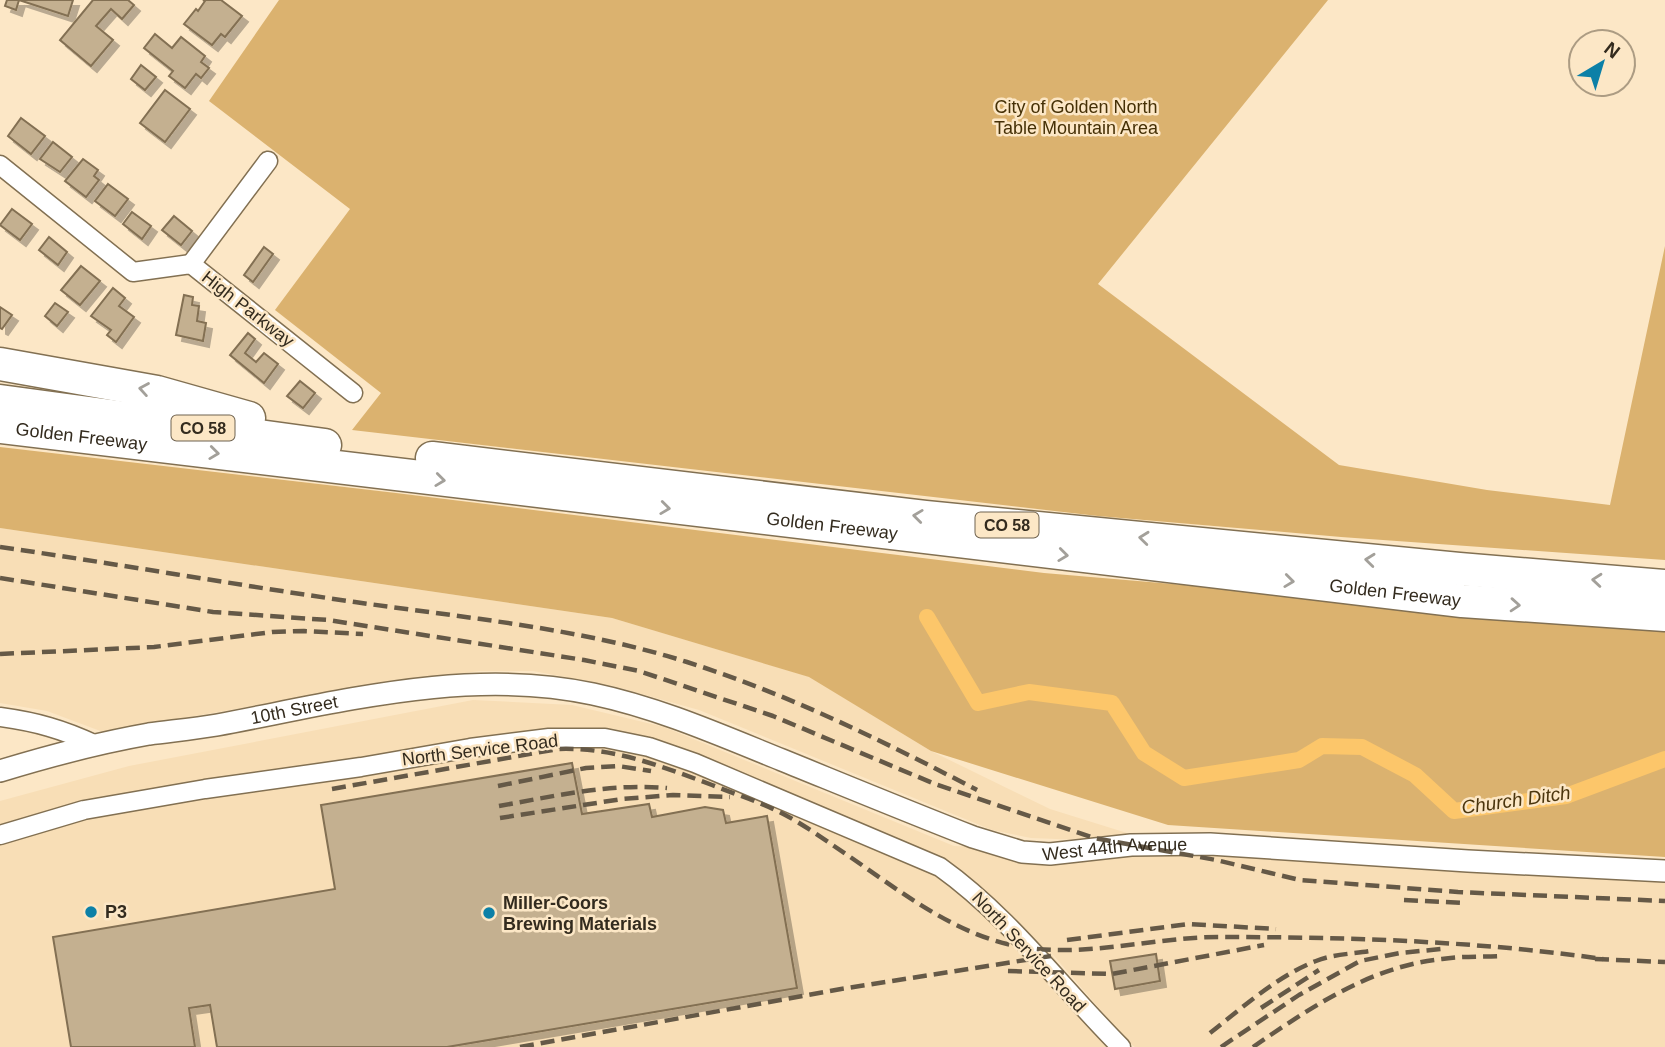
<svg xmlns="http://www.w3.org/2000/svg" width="1665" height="1047" viewBox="0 0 1665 1047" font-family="Helvetica,sans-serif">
	<defs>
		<filter id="shadow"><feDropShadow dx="6" dy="6" stdDeviation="0" flood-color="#0004"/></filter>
	</defs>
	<rect width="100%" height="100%" fill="#fce7c6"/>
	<polygon fill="#f8deb6" points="0,528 612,618 810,677 931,751 1050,809 1175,848 1665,874 1665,1047 1135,1047 1128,1042 1048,949 1117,1047 0,1047 0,801 129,766 473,700 572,705 664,727 954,846 1121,853 1081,840 1031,838 992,830 699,710 613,686 533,671 479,671 335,692 103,732 47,711 0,703"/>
	<g fill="#dbb26f">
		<polygon points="279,0 1328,0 1098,284 1339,465 1487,490 1610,505 1665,246 1665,560 1341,537 1098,516 352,430 381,393 275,310 350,209 209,101"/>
		<polygon points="0,447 396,493 1044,573 1417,605 1665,618 1665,857 1168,825 931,751 809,677 612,618 0,528"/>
	</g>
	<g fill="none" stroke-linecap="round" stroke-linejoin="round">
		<polyline stroke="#fcc66a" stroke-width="16" points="927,617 978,703 1029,692 1112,703 1144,753 1184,778 1299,760 1322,746 1362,747 1415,775 1454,811 1566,796 1665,759"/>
	</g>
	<g fill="#c4b090" stroke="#837053" stroke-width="2" filter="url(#shadow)">
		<polygon points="7,0 73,0 68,16 19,0 16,10 5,6"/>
		<polygon points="93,0 128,0 134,5 122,19 111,9 96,26 113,40 91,66 60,40"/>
		<polygon points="203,0 221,0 242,16 225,37 221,34 212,45 184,24 196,9 198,11 205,1"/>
		<polygon points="155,34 172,48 181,37 205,56 201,62 209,68 201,78 196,74 185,88 169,76 173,71 144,48"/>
		<polygon points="141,65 156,77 145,90 131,79"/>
		<polygon points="165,90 190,109 165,142 140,123"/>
		<polygon points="21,118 45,136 31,154 8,136"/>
		<polygon points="53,142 72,157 60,172 40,159"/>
		<polygon points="83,159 98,170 94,176 99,180 86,197 65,181"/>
		<polygon points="108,184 128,199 115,216 95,201"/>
		<polygon points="12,209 32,224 20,240 0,225"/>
		<polygon points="132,212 151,226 142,239 123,224"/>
		<polygon points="174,216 192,231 181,245 162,230"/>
		<polygon points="49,237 67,252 58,265 39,250"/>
		<polygon points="264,247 273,254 253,282 244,275"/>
		<polygon points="81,266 100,281 80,305 61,290"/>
		<polygon points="113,288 125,298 119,306 134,317 116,342 107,335 111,330 91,316"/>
		<polygon points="184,295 193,297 192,305 199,306 197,321 206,323 203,341 176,335"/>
		<polygon points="55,303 68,312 57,326 45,316"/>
		<polygon points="0,307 12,315 2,329 0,328"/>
		<polygon points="248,333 255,339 245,353 256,362 264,353 278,364 264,383 230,355"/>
		<polygon points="300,381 315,393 303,408 287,396"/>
		<polygon points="572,763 582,814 649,804 652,817 705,807 723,810 726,823 767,816 797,988 447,1047 217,1047 210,1005 189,1008 195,1047 71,1047 53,937 335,889 321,805"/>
		<polygon points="1156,954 1160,981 1115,989 1110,961"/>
	</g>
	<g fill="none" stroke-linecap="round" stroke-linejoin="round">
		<defs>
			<g id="minor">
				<polyline points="0,165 133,272 191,264 353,393"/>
				<polyline points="191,264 268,161"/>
				<path d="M0,717C36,722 62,729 96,745"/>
				<path d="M0,835L84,810L205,789L361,767L470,748L549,738H605L649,747L695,763L940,867C1010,917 1061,987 1121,1047"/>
			</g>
			<g id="tertiary">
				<path id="s1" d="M0,771C49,756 98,743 149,734C171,731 194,729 217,725C340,702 468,667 593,694C659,708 720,735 782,760C846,786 909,812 973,837L1022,852L1050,854L1131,845L1210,844L1468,861L1665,871"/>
			</g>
			<g id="motorway">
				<polyline points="0,364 157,392 249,418"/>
				<polyline points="0,401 325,445"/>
				<path id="s2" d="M0,427L1462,601L1665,615"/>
				<polyline points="432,458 925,517 1459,569 1665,586"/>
			</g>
		</defs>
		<use href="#minor" stroke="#827052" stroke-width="21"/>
		<use href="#tertiary" stroke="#827052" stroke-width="24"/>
		<use href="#motorway" stroke="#827052" stroke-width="35"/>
		<use href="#minor" stroke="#fff" stroke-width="18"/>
		<use href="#tertiary" stroke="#fff" stroke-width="21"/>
		<use href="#motorway" stroke="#fff" stroke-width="32"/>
		<g stroke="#655947" stroke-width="4.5" stroke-dasharray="14 7" stroke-linecap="butt">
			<path d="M0,547C119,564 236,585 355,602C466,618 580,628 687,662C788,694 883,741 977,790"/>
			<polyline points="0,578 213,612 328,620 584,660 639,671 773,716 935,784 1094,838 1216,860 1300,880 1458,892 1665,901"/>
			<polyline points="0,654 154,647 272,632 304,631 363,634"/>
			<polyline points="498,786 586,768 618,766 651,771"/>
			<path d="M332,789L558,749C613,747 661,766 712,785C732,793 754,800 773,809C795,819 815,833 834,846C884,879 933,920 990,939C1065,965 1143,937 1219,937C1348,937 1476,941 1603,959"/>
			<path d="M499,806C555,796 610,783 667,788"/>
			<polyline points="500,818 622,799 673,795 730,797"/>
			<polyline points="1404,900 1466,903"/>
			<polyline points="1067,940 1188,924 1276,929"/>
			<polyline points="1595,959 1665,962"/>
			<polyline points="1008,971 1112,974 1264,945"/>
			<polyline points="1261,1008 1319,970"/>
			<path d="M1210,1033C1242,1008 1277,976 1316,961C1333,954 1352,954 1370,951"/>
			<polyline points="520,1047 841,989 1051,956"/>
			<polyline points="1221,1047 1299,995 1360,961 1400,953 1441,949"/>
			<path d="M1253,1047C1310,1008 1371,966 1442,959C1461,956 1481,957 1501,956"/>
		</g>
	</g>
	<defs><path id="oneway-chevron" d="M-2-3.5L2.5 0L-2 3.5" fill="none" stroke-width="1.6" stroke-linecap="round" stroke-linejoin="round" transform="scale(1.75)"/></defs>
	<g stroke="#a3a09a">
		<use href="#oneway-chevron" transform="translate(144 389) rotate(-170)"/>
		<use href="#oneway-chevron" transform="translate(214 453) rotate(7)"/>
		<use href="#oneway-chevron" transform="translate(440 480) rotate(7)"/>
		<use href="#oneway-chevron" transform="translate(665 508) rotate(7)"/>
		<use href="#oneway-chevron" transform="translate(918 516) rotate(-173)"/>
		<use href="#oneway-chevron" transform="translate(1144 538) rotate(-174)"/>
		<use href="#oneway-chevron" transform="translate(1063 555) rotate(7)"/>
		<use href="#oneway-chevron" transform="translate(1370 560) rotate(-174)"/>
		<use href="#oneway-chevron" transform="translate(1597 580) rotate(-175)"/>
		<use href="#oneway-chevron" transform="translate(1289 581) rotate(7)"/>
		<use href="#oneway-chevron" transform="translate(1515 605) rotate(4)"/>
	</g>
	<g fill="#0c80a7" stroke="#fce7c6" stroke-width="2.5">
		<circle cx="91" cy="912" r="7"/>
		<circle cx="489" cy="913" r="7"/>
	</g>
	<g text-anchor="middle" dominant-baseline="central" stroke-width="5" stroke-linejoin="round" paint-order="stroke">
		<g fill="#fce7c6" stroke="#6f6350" stroke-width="2">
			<rect x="171.5" y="415.5" width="63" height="25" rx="5"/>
			<rect x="975.5" y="512.5" width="63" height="25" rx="5"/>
		</g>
		<g font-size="16" font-weight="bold" fill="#332b1e">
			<text x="203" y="428">CO 58</text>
			<text x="1007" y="525">CO 58</text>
		</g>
		<g font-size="18" fill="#453006" stroke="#fce7c6">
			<text x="1076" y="107">City of Golden North<tspan x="1076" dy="21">Table Mountain Area</tspan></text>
		</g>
		<g font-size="18" fill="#332b1e" stroke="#fce7c6">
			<text transform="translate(248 309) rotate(38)">High Parkway</text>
			<text stroke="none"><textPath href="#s2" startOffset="82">Golden Freeway</textPath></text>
			<text stroke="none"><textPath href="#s2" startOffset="838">Golden Freeway</textPath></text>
			<text stroke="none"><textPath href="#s2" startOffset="1405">Golden Freeway</textPath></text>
			<text stroke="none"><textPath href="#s1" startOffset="301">10th Street</textPath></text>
			<text transform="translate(480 750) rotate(-7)">North Service Road</text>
			<text stroke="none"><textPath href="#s1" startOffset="1153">West 44th Avenue</textPath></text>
			<text transform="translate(1029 952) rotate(47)">North Service Road</text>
		</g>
		<g font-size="18" font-weight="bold" fill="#332b1e" stroke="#fce7c6" text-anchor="start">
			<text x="503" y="903">Miller-Coors<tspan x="503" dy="21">Brewing Materials</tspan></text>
			<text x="105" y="912">P3</text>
		</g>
		<g font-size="19" font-style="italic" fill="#4b350d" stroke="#fce7c6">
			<text transform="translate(1516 800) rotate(-8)">Church Ditch</text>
		</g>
	</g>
	<g transform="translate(1602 63) rotate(38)"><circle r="33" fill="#fce7c6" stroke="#ac9c83" stroke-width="2"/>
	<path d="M0-5L12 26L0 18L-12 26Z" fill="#0c80a7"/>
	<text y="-10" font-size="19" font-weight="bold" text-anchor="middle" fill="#332b1e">N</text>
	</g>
</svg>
